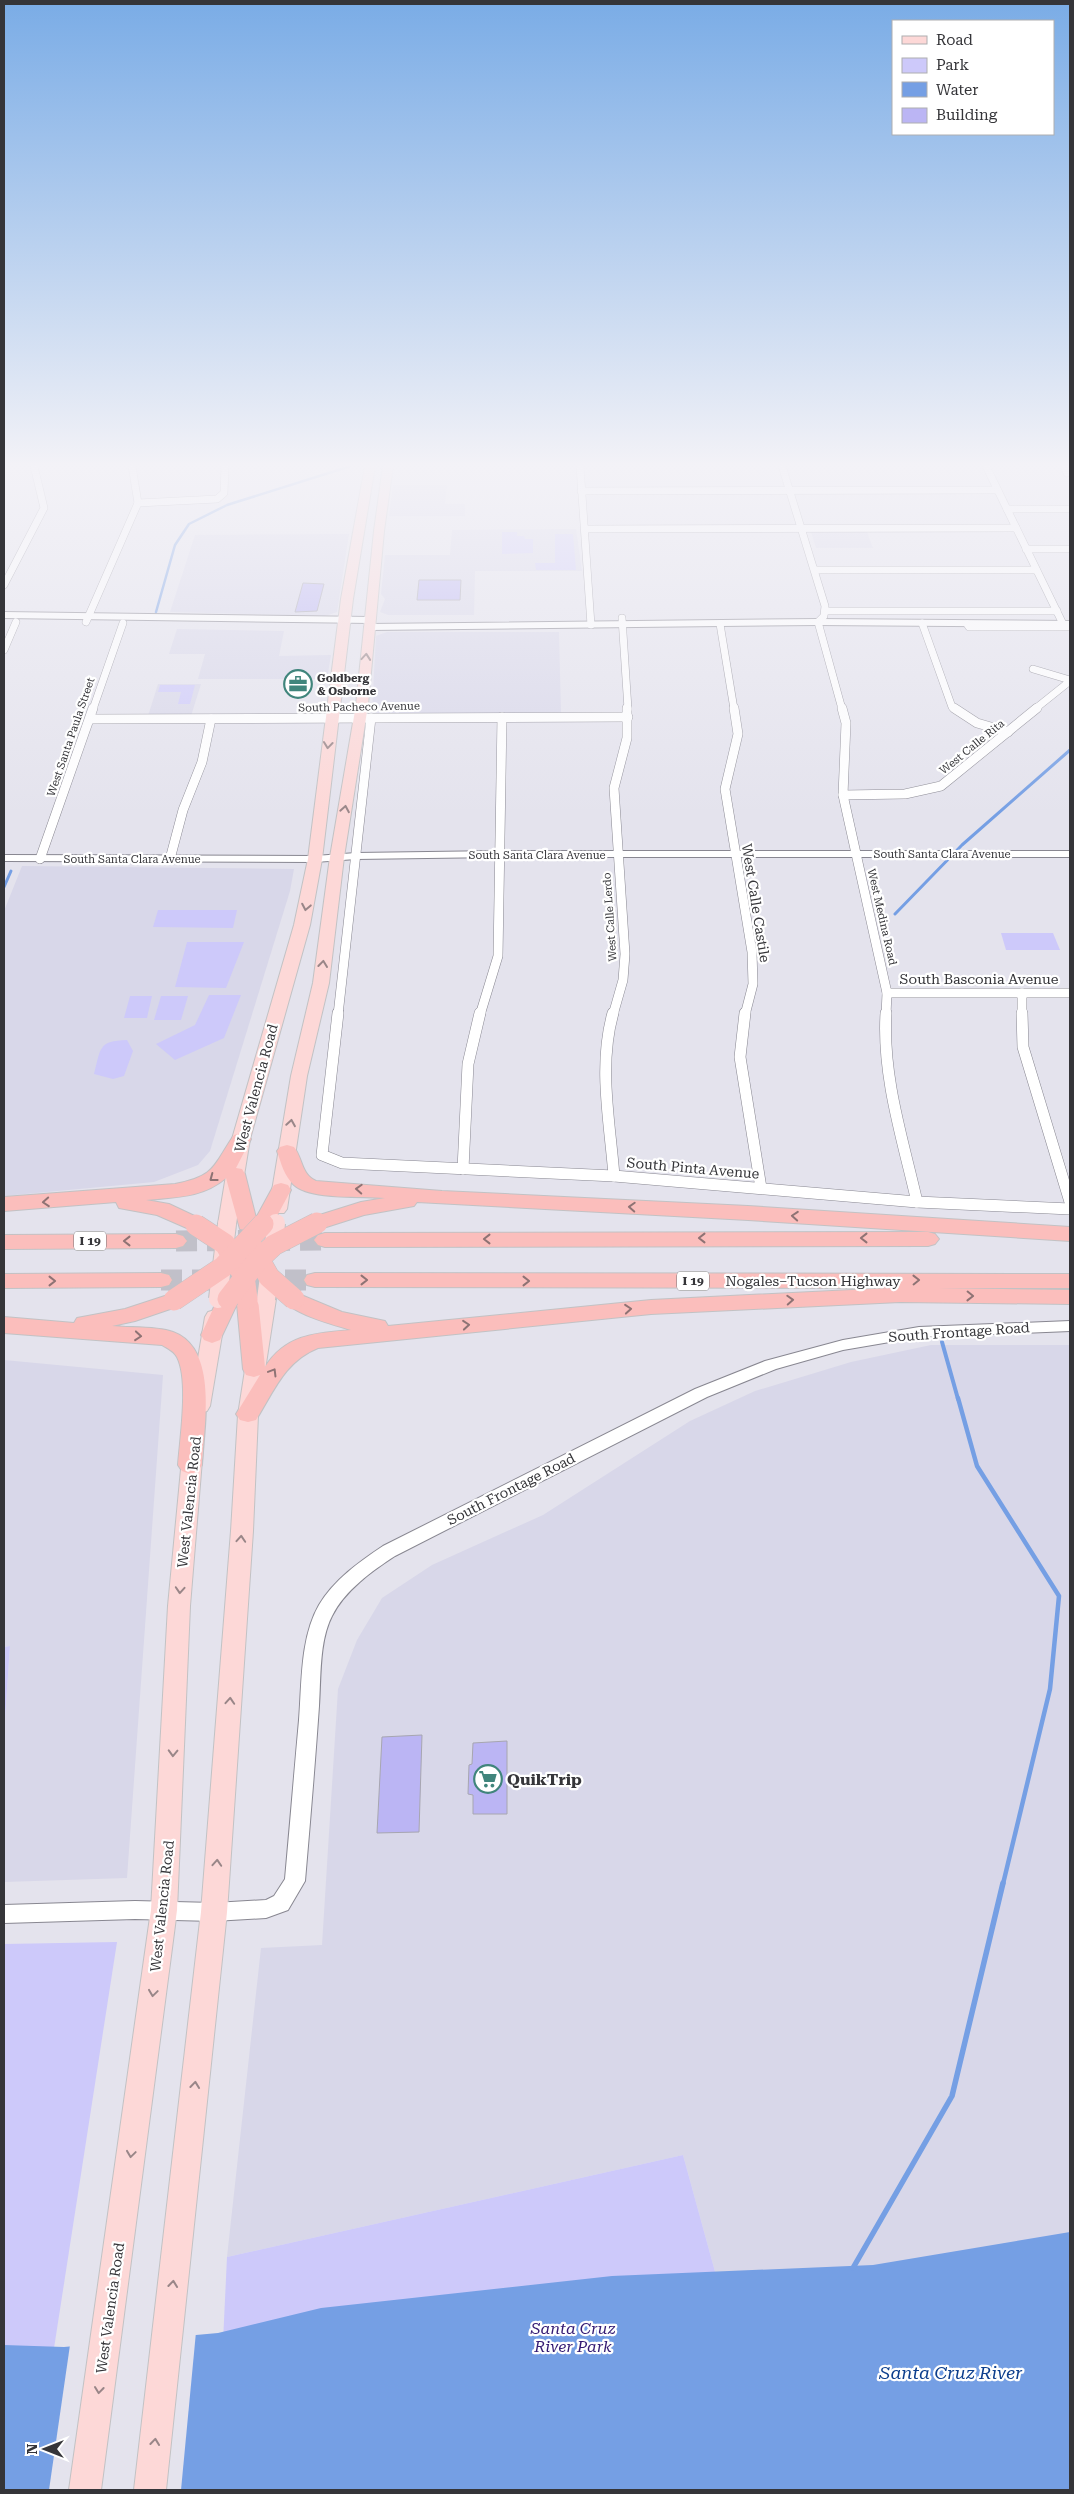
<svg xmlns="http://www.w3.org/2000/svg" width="1074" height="2494" viewBox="0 0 1074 2494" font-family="'Roboto Serif',serif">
	<rect width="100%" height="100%" fill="#e4e3ed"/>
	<g fill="#d8d7e9">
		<polygon points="393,485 447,485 445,504 465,504 465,516 389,516"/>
		<polygon points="576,529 582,571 475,571 474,615 388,615 380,612 385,599 381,594 385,555 450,555 452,530"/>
		<polygon points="811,532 867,532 873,548 816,548"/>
		<polygon points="349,534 337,612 325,616 170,612 195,535"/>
		<polygon points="177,629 284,631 279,656 331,655 327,679 198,679 205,654 169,654"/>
		<polygon points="387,632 559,632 561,714 378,713 372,711 376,636"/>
		<polygon points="158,684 201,684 191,716 148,716"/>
		<polygon points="22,866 294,869 290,891 210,1151 198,1165 154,1182 4,1196 4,911"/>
		<polygon points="931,1345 1070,1345 1070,2490 775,2490 683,2155 227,2257 261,1948 322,1945 338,1689 357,1640 382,1598 432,1565 543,1515 690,1421 755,1391 851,1362"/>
		<polygon points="4,1360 163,1375 127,1878 4,1882 4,1733 10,1646 4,1647"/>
	</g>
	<g fill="#cdc9fa">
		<polygon points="502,532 517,532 517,536 524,536 525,539 533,539 533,553 502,554"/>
		<polygon points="555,534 573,534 576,570 536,570 535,563 555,563"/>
		<polygon points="160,685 195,685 190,704 178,704 181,692 158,692"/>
		<polygon points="158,910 237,910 233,928 153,927"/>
		<polygon points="1001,933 1053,933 1060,950 1006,950"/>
		<polygon points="187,942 244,942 226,988 175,987"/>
		<polygon points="209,995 241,995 224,1038 175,1060 156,1044 195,1025"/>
		<polygon points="130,996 152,996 147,1018 124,1018"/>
		<polygon points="161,996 188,996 181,1020 154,1020"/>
		<path d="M127,1040L133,1051L124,1076L113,1079L94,1074C101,1048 98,1041 127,1040Z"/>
		<polygon points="10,1646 4,1733 4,1647"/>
		<polygon points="117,1942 32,2490 4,2490 4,1944"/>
		<polygon points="683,2155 775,2490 216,2490 227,2257"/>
	</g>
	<polygon fill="#759fe4" points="1070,2232 1070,2490 4,2490 4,2345 64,2347 218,2333 321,2308 612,2276 873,2265"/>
	<polygon fill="#e4e3ed" points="196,2332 181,2490 49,2490 70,2345"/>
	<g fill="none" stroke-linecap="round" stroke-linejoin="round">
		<polyline stroke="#759fe4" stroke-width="2.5" points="156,612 175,545 189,524 227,505 351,466"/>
		<g stroke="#759fe4" stroke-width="3">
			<polyline points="4,887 11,871"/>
			<polyline points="895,914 962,845 1070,750"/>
		</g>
		<polyline stroke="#759fe4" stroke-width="4" points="942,1342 958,1399"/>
		<polyline stroke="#759fe4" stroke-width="4.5" points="958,1398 977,1466 1059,1596 1050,1689 1003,1884"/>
		<polyline stroke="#759fe4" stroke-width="5.5" points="853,2268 952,2096 1003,1883"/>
	</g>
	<g fill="#bbb5f4" stroke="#a7a6b0">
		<polygon points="419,580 461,580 460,600 417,600"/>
		<polygon points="303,583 324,584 317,611 295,612"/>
		<polygon points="422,1735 419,1832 377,1833 382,1737"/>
		<polygon points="507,1741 507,1814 473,1814 473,1795 468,1794 469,1765 472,1764 473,1743"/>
	</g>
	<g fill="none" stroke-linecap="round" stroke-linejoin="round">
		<g stroke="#c1c0c9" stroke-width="21" stroke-dasharray="21 10" stroke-linecap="butt">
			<polyline points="176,1241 325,1240"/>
			<polyline points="161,1280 315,1280"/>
		</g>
		<defs>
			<g id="minor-far2">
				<polyline points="580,466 591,625"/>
				<polyline points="782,466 825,606 824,616 818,622 842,709"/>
				<polyline points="986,466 1063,624"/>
				<polyline points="1064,466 1067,473"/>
				<polyline points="581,491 997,490"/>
				<polyline points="138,503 217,499 224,493 225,466"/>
				<polyline points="1007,509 1069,509"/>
				<polyline points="585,529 1016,528"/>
				<polyline points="1026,549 1070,549"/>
				<polyline points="815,570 1036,570"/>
				<polyline points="4,585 44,508 34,466"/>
				<polyline points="825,611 1057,611"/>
				<polyline points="622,618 628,709"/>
				<polyline points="86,622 138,503 132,466"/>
				<polyline points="922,623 952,707 956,709"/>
				<polyline points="720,624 734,709"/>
				<polyline points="967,624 969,627 1070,627"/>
				<polyline points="4,650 16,622"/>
				<polyline points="1033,669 1070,680"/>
				<polyline points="93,709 123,623"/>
				<polyline points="1035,709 1070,681"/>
			</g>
			<g id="minor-far1">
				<polyline points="734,708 738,734 725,789 752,952 753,984 745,1015"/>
				<polyline points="842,708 846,723 843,795 887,993 886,1015"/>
				<polyline points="954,708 977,723 1008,732"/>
				<polyline points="90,719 628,717"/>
				<polyline points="843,795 905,794 941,786 1037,708"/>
				<polyline points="40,859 93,708"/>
				<polyline points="170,859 183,810 202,762 211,719"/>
				<polyline points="887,993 1070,993"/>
				<polyline points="1022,993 1022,1015"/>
				<polyline points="338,1015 371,718"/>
				<polyline points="480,1015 498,956 502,717"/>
				<polyline points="613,1015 623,980 625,954 614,788 627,738 627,708"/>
			</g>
			<g id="minor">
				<polyline points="338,1013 322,1155 342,1163 614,1176 917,1202 1070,1209"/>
				<path d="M613,1013C598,1066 610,1123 614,1176"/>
				<polyline points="745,1013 740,1057 761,1188"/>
				<path d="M886,1013C882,1077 903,1140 917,1202"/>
				<polyline points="1022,1013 1023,1047 1070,1202"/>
				<polyline points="463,1169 468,1064 480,1013"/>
			</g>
			<g id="tertiary">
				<polygon points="818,619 1070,621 1070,627 818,625 369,630 364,627 369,624"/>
				<polygon points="499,851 1070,851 1070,857 499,857 356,859 315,862 4,861 4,855 315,856 356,853"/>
				<path d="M1070,1321V1331L919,1337L843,1350L776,1369L707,1397L395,1556C372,1571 345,1590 332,1616C319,1641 321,1678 319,1706C315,1764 310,1823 305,1881L288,1910L266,1918L214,1921L135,1919L4,1923V1905L135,1901L214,1903L266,1900L274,1896L285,1879C290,1826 294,1773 299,1720C302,1683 300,1638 319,1605C334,1580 359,1562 383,1546L695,1389L765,1361L843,1340L919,1327Z"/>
			</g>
			<polygon id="secondary" points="4,612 370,617 375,620 370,623 4,618"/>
			<g id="primary">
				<polygon points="365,466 375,466 353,599 322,859 310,925 250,1139 236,1224 234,1228 227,1230 220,1228 218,1224 232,1139 294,925 308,859 341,599"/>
				<polygon points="383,466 393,466 384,531 368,705 344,857 329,983 307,1076 287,1209 284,1213 272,1213 269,1209 291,1076 313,983 330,857 356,705 374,531"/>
				<polygon points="266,1292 273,1294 276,1299 258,1415 253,1531 227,1912 166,2490 134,2490 201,1912 231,1531 238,1415 256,1299 259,1294"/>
				<polygon points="215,1310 222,1312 225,1317 210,1406 207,1411 200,1413 193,1411 190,1406 205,1317 208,1312"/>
				<polygon points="193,1440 200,1443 203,1448 190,1606 177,1910 101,2490 69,2490 151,1910 168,1606 183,1448 186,1443"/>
			</g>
			<g id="motorway">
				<path d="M241,1133L248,1135L251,1139L236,1168L242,1169L245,1174L256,1218L274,1185L281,1183L288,1185L291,1190L270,1229C261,1231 249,1231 240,1229L226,1178C202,1198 177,1197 146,1200L169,1204L203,1220L206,1225L203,1230L196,1232L157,1215L119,1208L116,1202L4,1211V1197L175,1184C216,1176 213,1166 234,1135Z"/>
				<path d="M287,1145L294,1147C303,1159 301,1174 316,1181L442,1191L748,1206L1070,1227V1241L748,1220L417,1202L414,1206L364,1215L317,1230L310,1228L307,1223L310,1218L361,1202L385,1198C363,1196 310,1200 294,1185C284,1176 281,1163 277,1151L280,1147Z"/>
				<polygon points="928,1232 935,1234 939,1239 935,1244 928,1246 325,1247 318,1245 314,1240 318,1235 325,1233"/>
				<polygon points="176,1234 183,1236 187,1241 183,1246 176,1248 4,1249 4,1235"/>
				<polygon points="161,1273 169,1275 172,1280 169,1285 161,1287 4,1288 4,1274"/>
				<path d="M315,1273L1070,1274V1288H938L1070,1290V1304L900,1302L651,1314L318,1348C285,1361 274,1391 256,1420L248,1422L240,1420L236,1414L260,1375L254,1377L246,1375L243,1369L237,1304L220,1340L212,1343L204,1340L201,1335L220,1294L228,1292L238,1297L247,1292L255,1294L258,1299L265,1367C286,1334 316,1333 351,1330C334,1325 292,1314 283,1299L286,1294L294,1292L342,1312L385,1321L388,1326L651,1300L892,1288L315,1287L307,1285L304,1280L307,1275Z"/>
				<path d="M174,1293L182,1295L185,1300L182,1305L135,1321L112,1326C131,1328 155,1326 173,1332C219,1349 204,1426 202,1465L198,1471L190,1474L182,1471L178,1465C180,1438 189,1380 177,1357C174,1351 167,1348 162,1345L4,1333V1317L74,1323L77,1318L125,1309Z"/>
			</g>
		</defs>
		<use href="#minor-far2" stroke="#888791" stroke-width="8"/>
		<use href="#minor-far1" stroke="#888791" stroke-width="10"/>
		<use href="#minor" stroke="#888791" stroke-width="12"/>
		<use href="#tertiary" stroke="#888791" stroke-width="2"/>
		<use href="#secondary" stroke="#888791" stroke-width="2"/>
		<use href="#primary" stroke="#c2c2c4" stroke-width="2"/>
		<use href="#motorway" stroke="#c2c2c4" stroke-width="2"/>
		<use href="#minor-far2" stroke="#fff" stroke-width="7"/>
		<use href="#minor-far1" stroke="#fff" stroke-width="9"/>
		<use href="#minor" stroke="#fff" stroke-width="11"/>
		<use href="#tertiary" fill="#fff" fill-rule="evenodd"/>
		<use href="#secondary" fill="#fff" fill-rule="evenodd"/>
		<use href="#primary" fill="#fdd8d7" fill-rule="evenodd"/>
		<use href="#motorway" fill="#fbbebc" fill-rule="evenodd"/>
		<defs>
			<g id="primary-bridge">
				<polyline points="274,1245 276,1223"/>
				<polyline points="218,1299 227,1224"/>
				<polyline points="266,1299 269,1277"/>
			</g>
			<g id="motorway-bridge">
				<polyline points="196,1225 225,1244 244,1276 247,1299"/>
				<polyline points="252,1247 269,1277 294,1299"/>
				<polyline points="228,1299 258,1260 274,1245 317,1223"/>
				<polyline points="174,1300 223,1267 263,1224"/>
			</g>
		</defs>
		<use href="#primary-bridge" stroke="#c2c2c4" stroke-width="20" stroke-linecap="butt"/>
		<use href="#motorway-bridge" stroke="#c2c2c4" stroke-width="22" stroke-linecap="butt"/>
		<use href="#primary-bridge" stroke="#fdd8d7" stroke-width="18"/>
		<use href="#motorway-bridge" stroke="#fbbebc" stroke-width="21"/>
	</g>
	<defs><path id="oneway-chevron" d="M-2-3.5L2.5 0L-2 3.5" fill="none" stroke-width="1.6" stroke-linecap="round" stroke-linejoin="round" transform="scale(1.25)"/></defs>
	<g stroke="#998688">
		<use href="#oneway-chevron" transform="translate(366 657) rotate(-85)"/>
		<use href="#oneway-chevron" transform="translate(328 745) rotate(96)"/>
		<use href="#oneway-chevron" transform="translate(345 809) rotate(-80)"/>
		<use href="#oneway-chevron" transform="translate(306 907) rotate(101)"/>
		<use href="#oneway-chevron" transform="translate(323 964) rotate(-83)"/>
		<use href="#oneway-chevron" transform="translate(291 1123) rotate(-81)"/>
		<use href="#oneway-chevron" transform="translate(241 1539) rotate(-86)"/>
		<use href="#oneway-chevron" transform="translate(180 1590) rotate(94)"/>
		<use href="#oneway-chevron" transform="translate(230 1701) rotate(-86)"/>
		<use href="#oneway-chevron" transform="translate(173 1753) rotate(92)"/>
		<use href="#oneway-chevron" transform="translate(217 1863) rotate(-86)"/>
		<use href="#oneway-chevron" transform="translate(153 1993) rotate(98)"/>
		<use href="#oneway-chevron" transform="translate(195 2085) rotate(-84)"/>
		<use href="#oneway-chevron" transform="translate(131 2154) rotate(98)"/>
		<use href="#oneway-chevron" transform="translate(173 2284) rotate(-84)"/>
		<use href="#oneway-chevron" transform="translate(99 2390) rotate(97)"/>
		<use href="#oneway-chevron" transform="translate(155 2442) rotate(-84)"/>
	</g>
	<g stroke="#8e7374">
		<use href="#oneway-chevron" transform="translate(213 1178) rotate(143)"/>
		<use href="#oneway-chevron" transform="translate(359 1189) rotate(-177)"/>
		<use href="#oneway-chevron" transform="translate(46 1202) rotate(176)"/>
		<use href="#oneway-chevron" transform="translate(632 1207) rotate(-177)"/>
		<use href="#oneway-chevron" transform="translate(795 1216) rotate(-176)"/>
		<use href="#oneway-chevron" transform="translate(702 1238) rotate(180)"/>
		<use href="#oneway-chevron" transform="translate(864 1238) rotate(-180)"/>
		<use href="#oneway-chevron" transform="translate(487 1239) rotate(180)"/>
		<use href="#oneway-chevron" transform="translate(127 1241) rotate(180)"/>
		<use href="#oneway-chevron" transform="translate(364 1280)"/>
		<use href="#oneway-chevron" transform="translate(916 1280) rotate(-1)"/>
		<use href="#oneway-chevron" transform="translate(52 1281)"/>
		<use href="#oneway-chevron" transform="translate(526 1281)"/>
		<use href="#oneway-chevron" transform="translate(970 1296) rotate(1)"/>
		<use href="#oneway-chevron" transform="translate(790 1300) rotate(-3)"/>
		<use href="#oneway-chevron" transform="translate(628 1309) rotate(-5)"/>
		<use href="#oneway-chevron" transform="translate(466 1325) rotate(-5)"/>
		<use href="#oneway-chevron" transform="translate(138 1336) rotate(5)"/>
		<use href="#oneway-chevron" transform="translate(273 1372) rotate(-59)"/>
	</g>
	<linearGradient id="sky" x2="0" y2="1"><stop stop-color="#7aace6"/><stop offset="0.57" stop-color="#f3f2f7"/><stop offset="1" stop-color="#f3f2f7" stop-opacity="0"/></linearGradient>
	<rect width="1074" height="816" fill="url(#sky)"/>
	<defs>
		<symbol id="office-ring" viewBox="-11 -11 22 22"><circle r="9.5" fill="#fff" stroke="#40857c" stroke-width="1.5"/><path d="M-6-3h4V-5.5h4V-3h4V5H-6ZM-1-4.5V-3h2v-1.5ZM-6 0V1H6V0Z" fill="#40857c"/></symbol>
		<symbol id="supermarket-ring" viewBox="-11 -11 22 22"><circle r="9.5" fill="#fff" stroke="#40857c" stroke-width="1.5"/><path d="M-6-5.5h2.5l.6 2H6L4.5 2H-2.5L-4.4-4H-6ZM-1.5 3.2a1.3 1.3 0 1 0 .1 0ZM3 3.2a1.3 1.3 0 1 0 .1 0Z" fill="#40857c"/></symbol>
	</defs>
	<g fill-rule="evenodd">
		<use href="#office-ring" x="282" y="668" width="32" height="32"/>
		<use href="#supermarket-ring" x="472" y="1763" width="32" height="32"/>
	</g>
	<g text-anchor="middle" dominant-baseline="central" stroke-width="4.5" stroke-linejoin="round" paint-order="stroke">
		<g font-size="11" font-weight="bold" fill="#353539" stroke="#fff" text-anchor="start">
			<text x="317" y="678">Goldberg<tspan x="317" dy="13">&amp; Osborne</tspan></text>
		</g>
		<g font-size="11" fill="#353539" stroke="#fff">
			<text transform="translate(359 707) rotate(-1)">South Pacheco Avenue</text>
			<text transform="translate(71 737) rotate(-71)">West Santa Paula Street</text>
			<text transform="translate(972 747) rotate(-39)">West Calle Rita</text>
			<text x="942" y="854">South Santa Clara Avenue</text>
			<text x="537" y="855">South Santa Clara Avenue</text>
			<text x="132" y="859">South Santa Clara Avenue</text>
			<text transform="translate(610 917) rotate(-94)">West Calle Lerdo</text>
			<text transform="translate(882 917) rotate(77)">West Medina Road</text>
		</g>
		<g fill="#fff" stroke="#727274" stroke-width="1">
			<rect x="74" y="1231.5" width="32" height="19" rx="4"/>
			<rect x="677" y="1271.5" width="32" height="19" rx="4"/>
		</g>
		<g font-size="12" font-weight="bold" fill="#353539">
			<text x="90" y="1241">I 19</text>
			<text x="693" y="1281">I 19</text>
		</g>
		<g font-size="14" fill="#353539" stroke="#fff">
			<text transform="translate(756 903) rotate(81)">West Calle Castile</text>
			<text x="979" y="979">South Basconia Avenue</text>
			<text transform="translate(256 1088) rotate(-75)">West Valencia Road</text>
			<text transform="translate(693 1168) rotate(5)">South Pinta Avenue</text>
			<text x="813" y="1281">Nogales–Tucson Highway</text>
			<text transform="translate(959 1332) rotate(-4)">South Frontage Road</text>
			<text transform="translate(511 1489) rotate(-27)">South Frontage Road</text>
			<text transform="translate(189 1502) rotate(-84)">West Valencia Road</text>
			<text transform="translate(162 1906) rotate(-84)">West Valencia Road</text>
			<text transform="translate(110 2308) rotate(-82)">West Valencia Road</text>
		</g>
		<g font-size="16" font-weight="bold" fill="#353539" stroke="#fff" text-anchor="start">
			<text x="507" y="1779">QuikTrip</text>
		</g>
		<g font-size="16" font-style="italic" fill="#341a73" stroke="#fff">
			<text x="573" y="2328">Santa Cruz<tspan x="573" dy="18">River Park</tspan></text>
		</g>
		<g font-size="18" font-style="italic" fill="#0c3e8d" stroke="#fff">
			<text x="951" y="2372">Santa Cruz River</text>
		</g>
	</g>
	<rect width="1074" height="2494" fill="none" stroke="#353539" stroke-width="10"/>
	<rect x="892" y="20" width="162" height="115" fill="#ffffff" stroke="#aeaeb0"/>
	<rect x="902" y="36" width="25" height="8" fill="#fdd8d7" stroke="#aeaeb0"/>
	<text x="936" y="45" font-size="15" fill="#353539">Road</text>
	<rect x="902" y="58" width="25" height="15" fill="#cdc9fa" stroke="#aeaeb0"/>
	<text x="936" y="70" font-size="15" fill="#353539">Park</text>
	<rect x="902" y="82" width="25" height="15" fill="#759fe4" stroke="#aeaeb0"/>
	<text x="936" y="95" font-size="15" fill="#353539">Water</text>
	<rect x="902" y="108" width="25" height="15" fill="#bbb5f4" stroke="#aeaeb0"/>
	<text x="936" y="120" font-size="15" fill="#353539">Building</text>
	<g transform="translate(45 2449) rotate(270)" stroke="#ffffff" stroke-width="4" paint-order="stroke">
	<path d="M0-4L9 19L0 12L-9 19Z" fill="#353539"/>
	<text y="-8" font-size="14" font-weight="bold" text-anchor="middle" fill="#353539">N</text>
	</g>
</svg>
